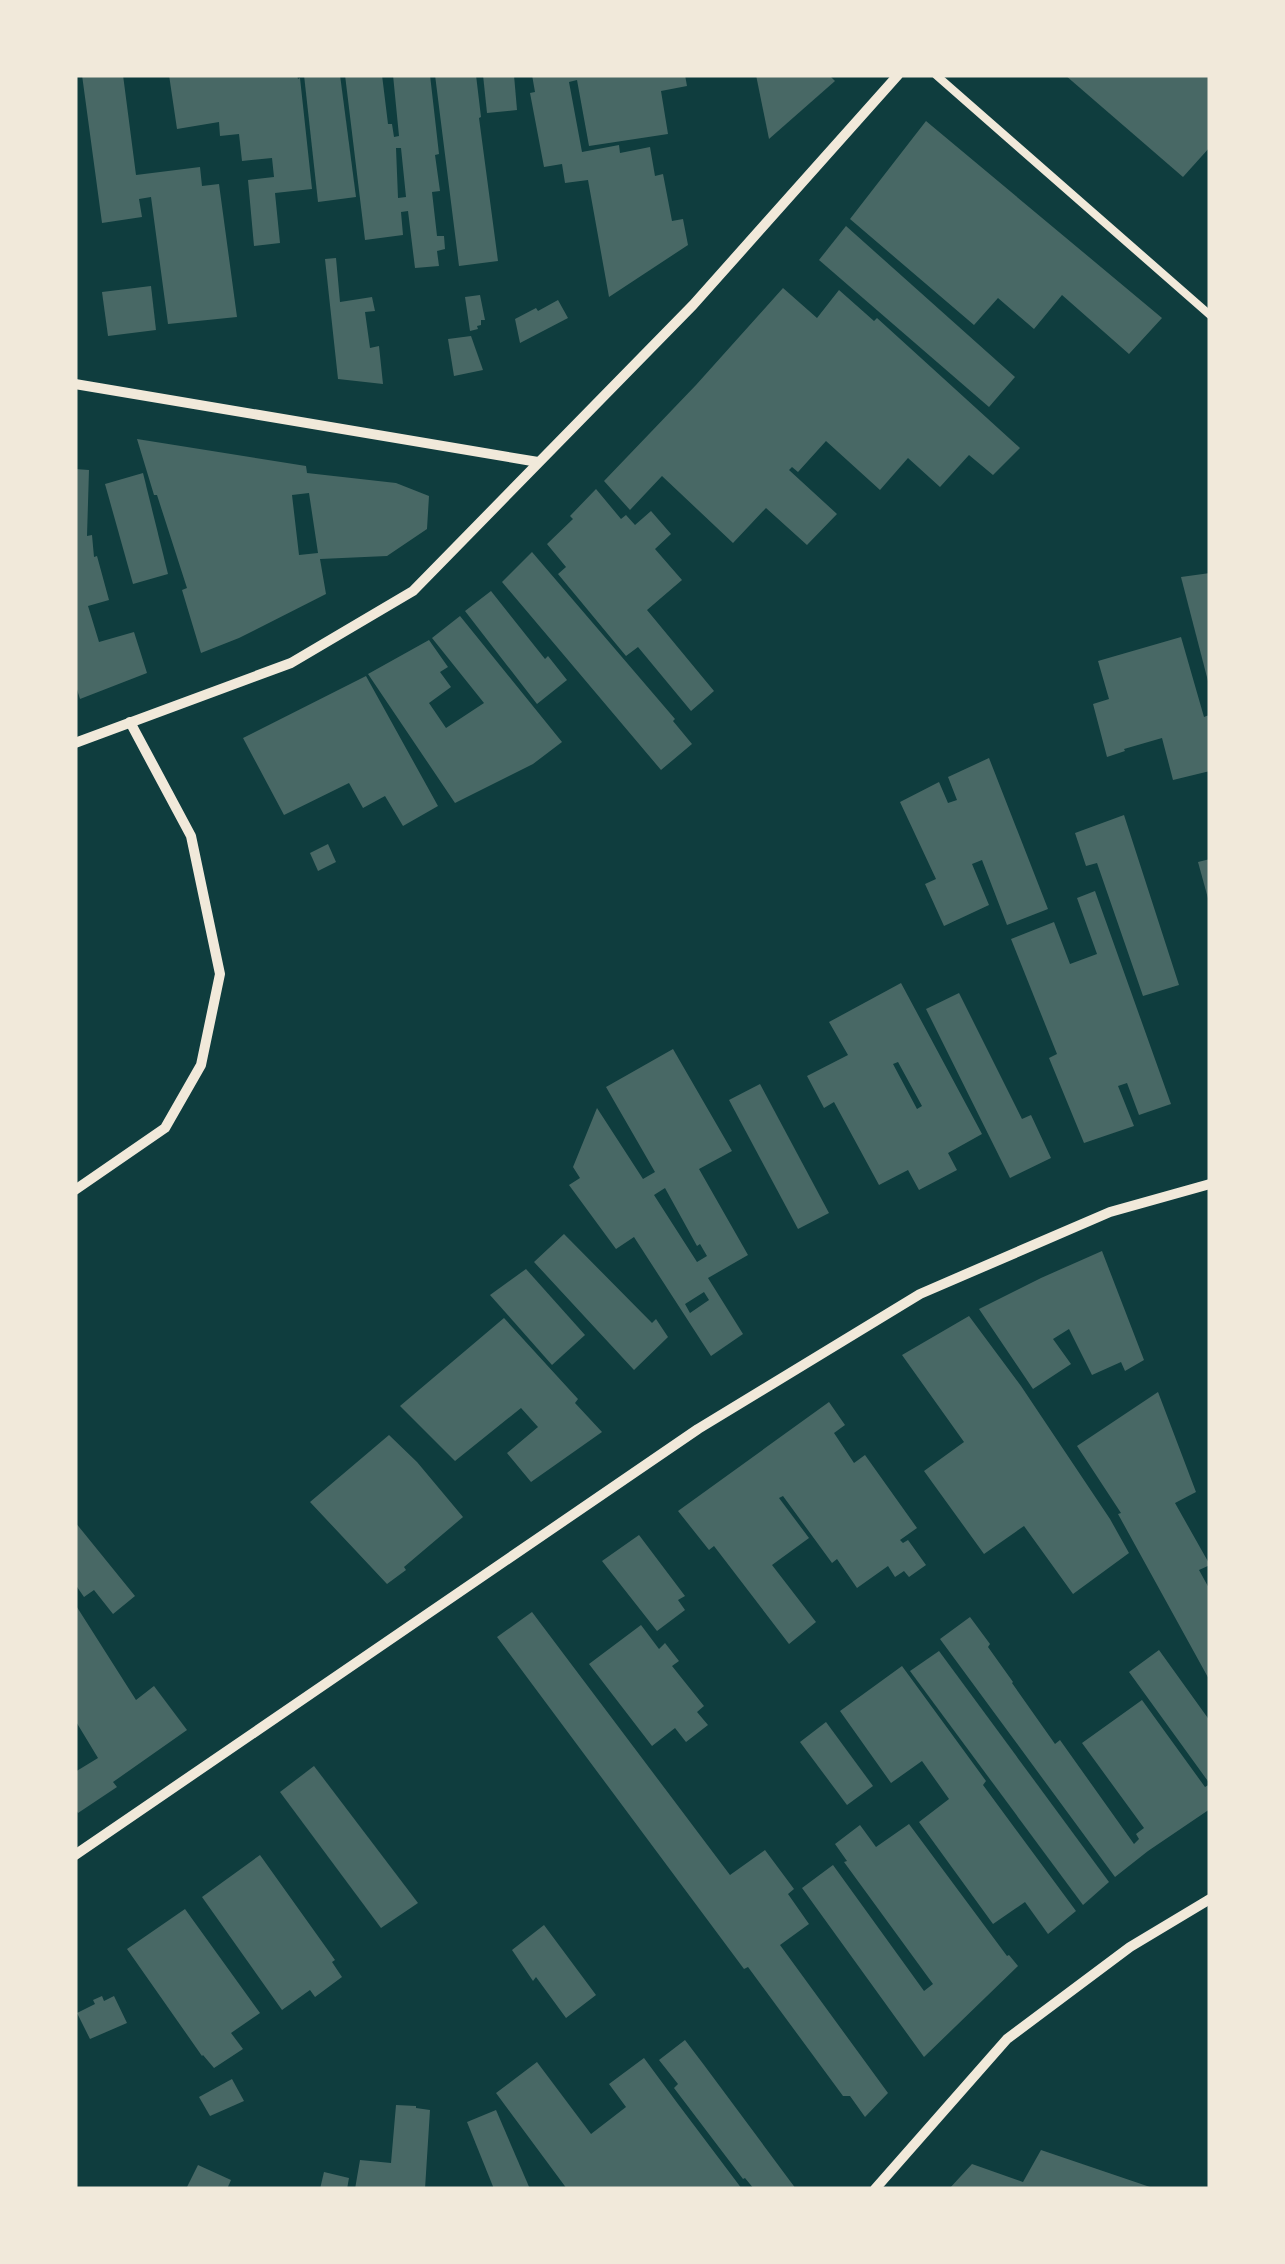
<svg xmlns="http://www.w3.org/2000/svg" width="1285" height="2264" viewBox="0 0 1285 2264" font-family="'Space Grotesk',sans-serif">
	<rect width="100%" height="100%" fill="#0f3d3e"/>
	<g fill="#486865" fill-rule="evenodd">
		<polygon points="82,75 123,75 136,175 200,167 202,186 219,184 237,317 168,324 151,197 139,199 142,217 102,223"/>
		<polygon points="169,75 297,75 298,79 300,78 312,189 275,193 280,243 254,246 248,180 274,177 272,158 242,161 239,134 220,136 219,122 177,129"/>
		<polygon points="304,75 340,75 356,197 318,202"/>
		<path d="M345,75H382L388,124H392L394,137L399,136L393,75H430L439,154L435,155L440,191L432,192L437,236H444L445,249L437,251L439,266L415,268L408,211L401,212L403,235L365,240ZM396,148H401L406,197L398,198Z"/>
		<polygon points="435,75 476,75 481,117 479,118 498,261 459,266"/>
		<polygon points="483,75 514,75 517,110 487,113"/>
		<polygon points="532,75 685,75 687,86 661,91 668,134 589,146 577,80 569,82 582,152 619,145 620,153 650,147 655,176 663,174 672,221 683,219 688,245 609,297 588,180 565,183 562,164 544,167 530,93 535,92"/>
		<polygon points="756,75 829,75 835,81 769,139"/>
		<polygon points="1065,75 1210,75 1210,147 1183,177"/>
		<polygon points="926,121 1162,318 1129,354 1062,295 1034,329 998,298 974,325 850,219"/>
		<polygon points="846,226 1015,377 989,407 819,260"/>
		<polygon points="336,258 340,302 372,297 375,311 365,312 370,348 379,346 383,384 338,379 325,259"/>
		<polygon points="151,286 156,330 108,336 102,292"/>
		<polygon points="783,288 817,318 839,290 874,321 877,318 1020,448 993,475 969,455 940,487 908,458 880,490 826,441 798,472 792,467 789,470 837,514 807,545 766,508 733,543 662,476 630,510 604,481 696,385"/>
		<polygon points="480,295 485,320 481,320 481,325 477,326 478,329 470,331 465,297"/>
		<polygon points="558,300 568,318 520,343 515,319 536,308 538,311"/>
		<polygon points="471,336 483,370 454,376 448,339"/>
		<path d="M137,439L306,466L307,473L396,483L429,496L427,529L387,556L320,559L326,594L239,638L201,653L182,590L187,588L157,495H154ZM309,493L318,553L299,555L292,495Z"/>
		<polygon points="75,469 89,470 87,536 92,535 94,557 97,556 109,600 88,606 99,642 134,632 147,673 80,699 75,683"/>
		<polygon points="143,473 168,574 133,584 105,484"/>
		<polygon points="596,489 621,519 626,515 635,525 651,511 671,534 655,549 682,580 647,610 714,691 691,711 638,647 626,656 558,574 566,567 547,544 573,519 570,516"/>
		<polygon points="532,552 675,719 673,721 692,744 661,770 502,582"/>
		<polygon points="1210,573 1210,685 1209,685 1181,577"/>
		<polygon points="491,591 545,659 548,656 567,680 537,704 465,611"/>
		<polygon points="460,616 562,742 533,764 455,803 368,674 429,640 448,667 440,672 451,687 429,703 446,728 484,703 432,638"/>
		<polygon points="1181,637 1204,717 1209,715 1210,771 1173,780 1162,738 1124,749 1125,751 1107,757 1093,704 1109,699 1098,661"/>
		<polygon points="366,676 438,806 403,826 385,796 363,808 349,783 284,815 243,738"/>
		<polygon points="989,758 1048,909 1007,925 982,860 972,864 989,905 944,926 925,884 936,879 900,802 939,782 948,803 957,800 948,777"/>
		<polygon points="1124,815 1179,985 1143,996 1097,863 1086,866 1075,833"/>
		<polygon points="328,844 336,862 318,871 310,853"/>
		<polygon points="1210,859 1210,901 1209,902 1198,862"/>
		<polygon points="1095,891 1171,1104 1139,1115 1127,1083 1118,1086 1134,1126 1084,1143 1049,1058 1057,1054 1011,939 1054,922 1070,964 1097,954 1077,898"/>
		<path d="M901,983L982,1134L948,1153L957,1170L919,1190L908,1170L879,1185L834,1102L824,1108L807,1076L848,1055L829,1022ZM898,1062L922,1106L917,1109L893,1064Z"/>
		<polygon points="959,993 1022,1119 1031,1115 1051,1158 1010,1178 926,1009"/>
		<path d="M673,1049L732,1151L699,1169L748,1255L708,1278L743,1334L711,1356L634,1237L616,1249L569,1185L580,1178L573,1167L597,1108L643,1179L655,1172L606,1087ZM665,1188L697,1246L700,1244L707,1256L697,1262L654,1195ZM704,1292L709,1300L690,1313L685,1304Z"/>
		<polygon points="760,1084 829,1213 798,1229 729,1100"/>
		<polygon points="564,1234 652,1323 656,1319 668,1337 634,1370 534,1262"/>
		<polygon points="1102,1251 1144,1360 1125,1371 1121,1362 1092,1375 1069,1329 1053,1339 1071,1364 1033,1389 979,1309 1041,1278"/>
		<polygon points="526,1269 585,1335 552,1365 490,1295"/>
		<polygon points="969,1316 1021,1386 1110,1519 1129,1553 1073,1594 1024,1526 984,1554 924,1471 964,1442 902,1355"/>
		<polygon points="504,1318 578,1399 575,1403 602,1432 531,1482 507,1453 538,1427 521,1408 455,1461 400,1406"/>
		<polygon points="1158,1392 1196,1492 1175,1503 1210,1565 1199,1570 1210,1590 1210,1681 1118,1514 1121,1513 1077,1446"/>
		<polygon points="829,1402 845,1425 834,1433 854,1463 865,1455 917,1528 900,1540 903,1543 908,1540 926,1565 909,1577 904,1571 895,1577 888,1566 857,1588 837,1559 832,1563 783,1496 779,1498 809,1538 772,1565 816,1622 789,1644 714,1546 709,1550 678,1511"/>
		<polygon points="389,1435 417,1462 463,1517 404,1567 406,1570 387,1584 310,1502"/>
		<polygon points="75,1522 135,1596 113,1614 94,1590 84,1597 75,1584"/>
		<polygon points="639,1535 685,1596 678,1600 685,1610 657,1631 602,1561"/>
		<polygon points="75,1604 136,1700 154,1686 187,1730 113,1782 117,1787 78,1813 75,1808 75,1772 98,1758 75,1720"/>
		<polygon points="532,1612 730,1875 765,1850 794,1889 788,1894 809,1924 780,1945 888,2093 865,2117 850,2096 843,2096 748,1967 744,1969 497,1637"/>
		<polygon points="970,1617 990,1644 988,1647 1013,1682 1012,1683 1055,1744 1060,1740 1134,1844 1139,1839 1136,1834 1144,1828 1082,1743 1142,1700 1205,1787 1210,1784 1129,1672 1159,1650 1210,1721 1210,1809 1148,1851 1115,1877 940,1639"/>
		<polygon points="641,1625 659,1649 665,1643 679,1661 672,1666 704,1706 697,1712 708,1725 686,1742 675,1728 652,1746 589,1664"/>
		<polygon points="939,1651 1109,1882 1083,1905 910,1671"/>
		<polygon points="902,1666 986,1781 983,1785 1076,1911 1048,1934 1025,1902 993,1924 919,1822 949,1799 922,1761 891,1783 840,1711"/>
		<polygon points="826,1722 873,1786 847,1805 800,1742"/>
		<polygon points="314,1766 418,1903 381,1928 280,1792"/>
		<polygon points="909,1824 1007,1956 1009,1955 1018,1966 924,2057 802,1888 833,1865 924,1991 933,1984 844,1862 847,1861 835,1844 860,1825 876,1847"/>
		<polygon points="260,1855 335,1960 332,1962 342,1977 315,1997 310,1990 282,2010 202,1897"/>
		<polygon points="185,1909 260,2013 231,2033 243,2049 214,2068 203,2055 202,2056 127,1949"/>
		<polygon points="544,1925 596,1995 566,2018 536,1977 533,1981 512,1950"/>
		<polygon points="102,1996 104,2001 114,1996 127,2023 90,2039 77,2013 95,2004 93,2000"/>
		<polygon points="685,2040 704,2065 796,2189 754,2189 745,2178 743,2179 674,2088 678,2084 659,2060"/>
		<polygon points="644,2058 678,2104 742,2189 567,2189 496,2093 537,2062 591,2134 626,2107 609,2084"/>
		<polygon points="232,2079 244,2101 210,2116 199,2097"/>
		<polygon points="396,2105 416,2106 416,2108 430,2110 425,2189 355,2189 360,2160 391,2163"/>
		<polygon points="496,2110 530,2189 494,2189 467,2122"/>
		<polygon points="1041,2150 1153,2188 1153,2189 949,2189 972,2164 1023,2182"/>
		<polygon points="198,2165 231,2180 227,2189 186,2189"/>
		<polygon points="324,2172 349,2178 347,2189 320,2189"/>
	</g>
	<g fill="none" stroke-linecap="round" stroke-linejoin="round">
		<polyline stroke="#f1e9da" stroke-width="8" points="936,75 1210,315"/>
		<g stroke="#f1e9da" stroke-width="10">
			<polyline points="75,384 538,462"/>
			<polyline points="75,743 291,663 413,591 693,305 898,75"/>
			<polyline points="75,1190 165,1128 201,1065 220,974 191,836 130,722"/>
			<polyline points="75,1855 698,1429 920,1294 1110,1212 1210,1184"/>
			<polyline points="875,2189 1007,2039 1130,1947 1210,1899"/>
		</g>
	</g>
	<rect width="1285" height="2264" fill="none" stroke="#f1e9da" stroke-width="155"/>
</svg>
